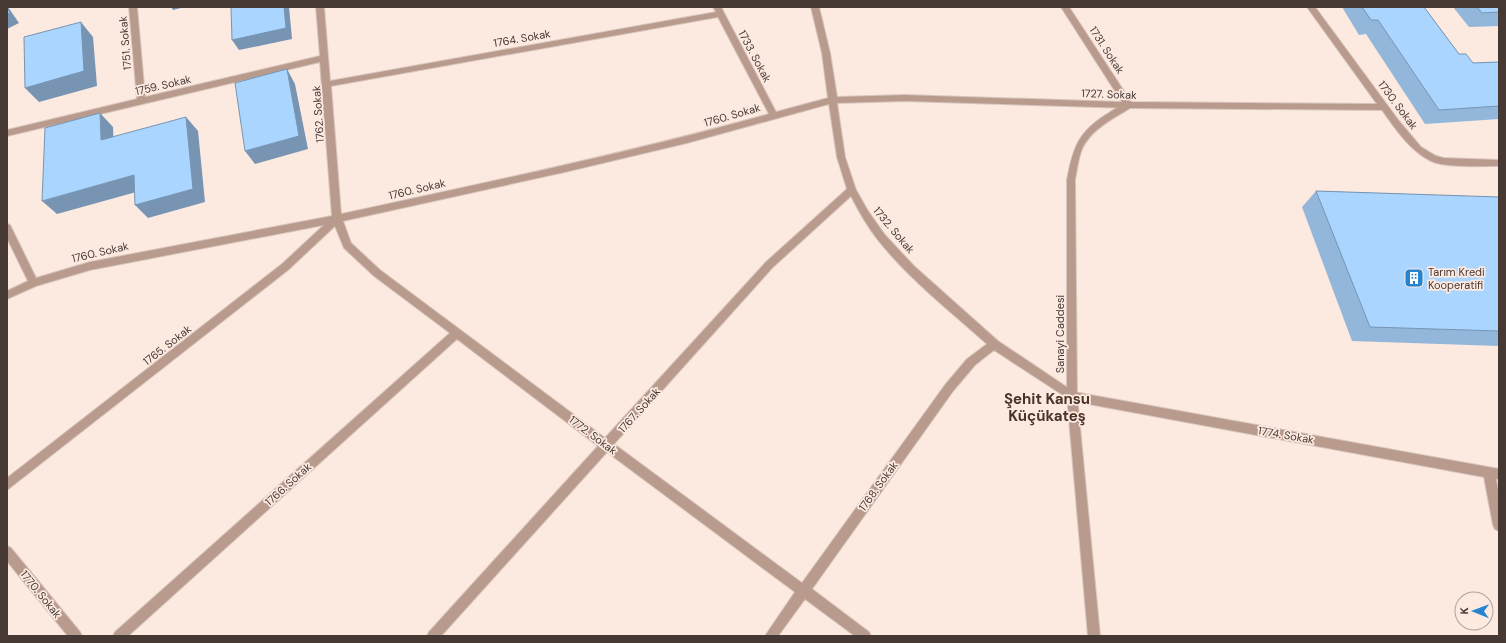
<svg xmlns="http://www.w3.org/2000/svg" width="1506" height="643" viewBox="0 0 1506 643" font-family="'DM Sans',sans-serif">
	<rect width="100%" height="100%" fill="#fce9e0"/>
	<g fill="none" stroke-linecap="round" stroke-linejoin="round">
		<defs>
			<g id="minor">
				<path d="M129,7H137L145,97L320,56L316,7H324L330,81L716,12L713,7H721L776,112L828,98L822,53L811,7H819L830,53L837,97L905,95L1122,102L1061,7H1069L1131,102L1377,104L1307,7H1315L1399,121L1421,147L1436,156L1444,158L1499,160V166C1482,166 1445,168 1431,161C1410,151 1395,128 1382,110L1129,108L905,101L837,103L845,157L856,190L868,211L885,235L914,266L998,341L1074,392L1499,469V479H1496L1499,495V531L1495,529L1493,525L1484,477L1072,401L994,350L975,365L953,391L812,589L869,632L871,636H855L805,599L778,636H765L795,592L607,452L441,636H427L429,632L598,446L457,339L128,636H113L115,632L450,333L374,276L344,248L335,226L288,270L7,490V478L282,264L324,225L90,270L36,286L7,299V291L28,281L7,238V224L10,225L36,278L90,262L332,216L320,62L7,136V130L137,99ZM718,17L769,114C628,153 484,183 341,214L331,86ZM829,104L837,157L847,189L766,262L605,438L380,270L351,243L343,221L565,172L687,143ZM851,196C859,212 868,227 878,240C909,279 950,311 987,344L967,359L945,385L802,583L614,444L772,268Z"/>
				<polygon points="7,546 11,548 80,632 82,636 68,636 7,561"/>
			</g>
			<path id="tertiary" d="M1129,102L1133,105L1132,107C1114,118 1091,129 1082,149C1078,159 1077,170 1075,180L1077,396L1100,636H1088L1067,396V180C1073,148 1078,132 1107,114C1114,110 1121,104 1129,102Z"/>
		</defs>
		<use href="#minor" stroke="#d8c6be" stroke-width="2"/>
		<use href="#tertiary" stroke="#d8c6be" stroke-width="2"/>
		<use href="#minor" fill="#b99b8d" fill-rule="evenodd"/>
		<use href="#tertiary" fill="#b99b8d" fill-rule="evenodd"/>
	</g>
	<g fill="#92b7db">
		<polygon points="1342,7 1424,7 1459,54 1473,63 1499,62 1499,119 1425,124 1366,34 1359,35"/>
		<polygon points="1453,7 1499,7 1499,26 1469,27"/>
		<polygon points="1316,191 1499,197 1499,346 1352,341 1302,207"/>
	</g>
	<g fill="#7795b2">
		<polygon points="7,7 8,7 19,23 7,29"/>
		<polygon points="171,7 185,7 173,10"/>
		<polygon points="284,7 289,7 292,39 239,50 232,40"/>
		<polygon points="81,22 93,37 97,86 39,102 25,88"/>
		<polygon points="287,69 295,84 308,149 255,164 245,151"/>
		<polygon points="100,113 113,127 114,154 101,140"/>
		<polygon points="186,117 198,131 205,202 148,218 135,205"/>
		<polygon points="134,175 147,189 57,214 42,201"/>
	</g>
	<g fill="#aad5ff" stroke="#7795b2">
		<polygon points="231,7 284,7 286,28 232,40"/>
		<polygon points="1362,7 1424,7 1459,54 1466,54 1473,63 1499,62 1499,106 1439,110 1378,20 1371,20"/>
		<polygon points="1477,7 1499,7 1499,12 1482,13"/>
		<polygon points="7,9 10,13 7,14"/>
		<polygon points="81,22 84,71 25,88 24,37"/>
		<polygon points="287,69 299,136 245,151 235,83"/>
		<polygon points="100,113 101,140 186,117 193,189 135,205 134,175 42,201 45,128"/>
		<polygon points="1316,191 1499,197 1499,331 1370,327"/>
	</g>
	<defs>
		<symbol id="building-square" viewBox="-11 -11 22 22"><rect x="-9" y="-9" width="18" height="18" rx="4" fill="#2484d0" stroke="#fce9e0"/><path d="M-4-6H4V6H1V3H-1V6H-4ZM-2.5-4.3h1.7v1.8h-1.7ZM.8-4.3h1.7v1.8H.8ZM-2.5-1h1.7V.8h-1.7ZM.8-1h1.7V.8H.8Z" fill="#fff"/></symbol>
	</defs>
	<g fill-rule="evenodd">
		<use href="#building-square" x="1403" y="267" width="22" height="22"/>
	</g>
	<g text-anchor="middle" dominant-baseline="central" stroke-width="3.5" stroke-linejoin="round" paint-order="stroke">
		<g font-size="11" fill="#463934" stroke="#fce9e0">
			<text transform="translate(522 38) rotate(-10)">1764. Sokak</text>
			<text transform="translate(125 43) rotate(-95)">1751. Sokak</text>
			<text transform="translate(1107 50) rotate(57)">1731. Sokak</text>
			<text transform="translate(755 56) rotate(62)">1733. Sokak</text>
			<text transform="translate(163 85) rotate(-13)">1759. Sokak</text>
			<text transform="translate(1109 94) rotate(2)">1727. Sokak</text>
			<text transform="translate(1398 105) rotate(53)">1730. Sokak</text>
			<text transform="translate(318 114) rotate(-94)">1762. Sokak</text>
			<text transform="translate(732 115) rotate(-16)">1760. Sokak</text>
			<text transform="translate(417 189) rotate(-13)">1760. Sokak</text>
			<text transform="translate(894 230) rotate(50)">1732. Sokak</text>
			<text transform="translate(100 252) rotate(-13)">1760. Sokak</text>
			<text transform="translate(1060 334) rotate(-90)">Sanayi Caddesi</text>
			<text transform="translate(167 345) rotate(-38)">1765. Sokak</text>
			<text transform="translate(639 410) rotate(-48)">1767. Sokak</text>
			<text transform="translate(593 435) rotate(37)">1772. Sokak</text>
			<text transform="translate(1286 435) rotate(10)">1774. Sokak</text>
			<text transform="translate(288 484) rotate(-42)">1766. Sokak</text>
			<text transform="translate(878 486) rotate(-54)">1768. Sokak</text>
			<text transform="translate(41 594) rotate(51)">1770. Sokak</text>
		</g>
		<g font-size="11" fill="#463934" stroke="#fce9e0" text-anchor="start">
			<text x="1428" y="272">Tarım Kredi<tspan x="1428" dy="13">Kooperatifi</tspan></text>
		</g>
		<g font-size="15" font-weight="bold" fill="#4c3329" stroke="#fce9e0">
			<text x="1047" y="399">Şehit Kansu<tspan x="1047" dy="17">Küçükateş</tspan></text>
		</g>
	</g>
	<rect width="1506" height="643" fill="none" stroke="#463934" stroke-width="16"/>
	<g transform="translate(1474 611) rotate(271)"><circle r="19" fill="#fce9e0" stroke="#b3a39b"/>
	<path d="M0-3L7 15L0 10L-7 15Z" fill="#2484d0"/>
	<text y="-6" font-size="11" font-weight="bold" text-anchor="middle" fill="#463934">K</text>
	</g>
</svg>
